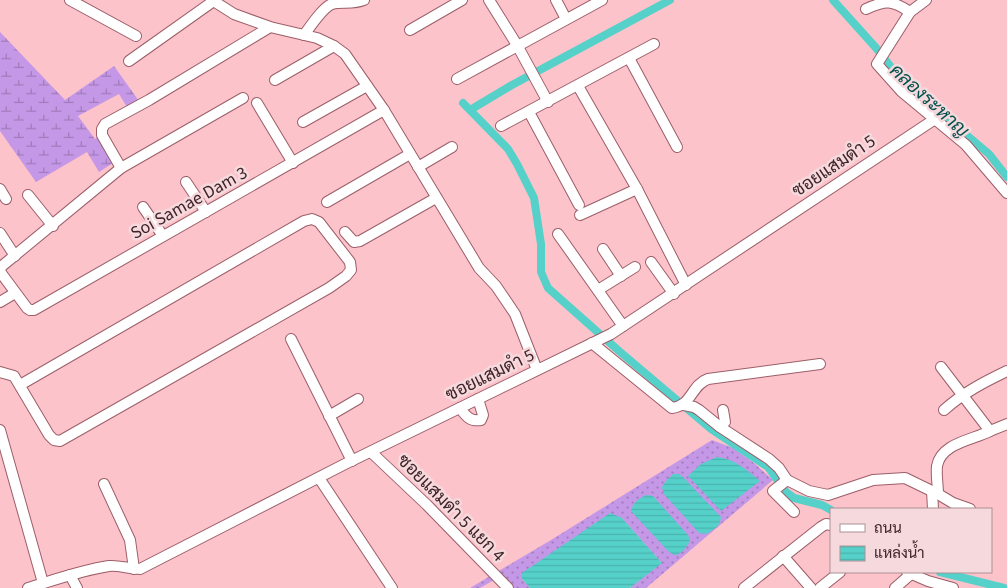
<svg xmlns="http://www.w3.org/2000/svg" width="1007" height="588" viewBox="0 0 1007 588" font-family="'Source Sans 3',Sarabun,sans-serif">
	<defs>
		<pattern id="grass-dots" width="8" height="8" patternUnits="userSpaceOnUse" patternTransform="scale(1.25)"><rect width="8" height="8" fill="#c597e7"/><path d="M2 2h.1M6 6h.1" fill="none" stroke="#a17bbb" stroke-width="1.8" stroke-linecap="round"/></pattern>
		<pattern id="wetland-marsh" width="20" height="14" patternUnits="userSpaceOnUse" patternTransform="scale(1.25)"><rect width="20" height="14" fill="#c597e7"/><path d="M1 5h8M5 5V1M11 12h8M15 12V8" fill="none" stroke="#a17bbb"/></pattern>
		<pattern id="water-rules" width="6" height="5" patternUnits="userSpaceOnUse" patternTransform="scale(1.25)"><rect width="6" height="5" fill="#55d1ca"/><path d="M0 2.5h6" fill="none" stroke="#4bb3ae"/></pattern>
	</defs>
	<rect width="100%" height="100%" fill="#fcc3cb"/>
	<polygon fill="url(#grass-dots)" points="712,440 733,448 754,463 773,480 646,588 630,588 661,562 622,518 522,579 530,588 501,588 494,580 480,588 470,588 551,540"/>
	<polygon fill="url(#wetland-marsh)" points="0,32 65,100 114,66 139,101 127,107 119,94 78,116 95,139 99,136 113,163 99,172 87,152 36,182 0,131"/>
	<g fill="url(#water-rules)">
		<path d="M717,457C735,459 747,470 760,481L721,511L688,476L701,464Z"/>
		<path d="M673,474H679L684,478L721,517C720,527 714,529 706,534L699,533L664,494L662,487L666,481Z"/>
		<path d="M646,495L653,496L688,535L690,541C686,548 682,554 674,555L668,551L631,511C633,502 639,499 646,495Z"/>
		<polygon points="610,513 622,518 662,563 630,588 530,588 522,579 522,573"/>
	</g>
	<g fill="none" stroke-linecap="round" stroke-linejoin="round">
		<g stroke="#55d1ca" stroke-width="8">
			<polyline points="833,0 877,49 900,79 989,154 1007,177"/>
			<polyline points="463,103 508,149 517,164 534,198 541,244 541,272 548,288 619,351 711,429 768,467 786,492 794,498 822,505 831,510"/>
			<polyline points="470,110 512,85 670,0"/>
			<polyline points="940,572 1004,588"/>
		</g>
		<defs>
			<g id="minor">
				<polyline points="70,0 136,36"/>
				<polyline points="212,0 234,14 270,27 317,38 334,46 345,54 384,110 479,268 496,286 515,314 537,370"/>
				<polyline points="489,0 517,45 548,102"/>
				<polyline points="556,0 566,19"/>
				<polyline points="926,0 910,12 877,64 902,92 966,145 1007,193"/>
				<path d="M866,9C886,0 892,0 910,12"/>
				<polyline points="410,30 462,0"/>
				<path d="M304,35C310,27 323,7 332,4C341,1 352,5 364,0"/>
				<polyline points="629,58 677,147"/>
				<polyline points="129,61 215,0"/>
				<polyline points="457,79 602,0"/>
				<polyline points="275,80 334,46"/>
				<polyline points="578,86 637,189 686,285"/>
				<polyline points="243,98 121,168 2,266 0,269 1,273 27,308 30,310 34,310 384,110"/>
				<polyline points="257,103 293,163"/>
				<polyline points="529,112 579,205"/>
				<polyline points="303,122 367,86"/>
				<polyline points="501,126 654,44"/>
				<polyline points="418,167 452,147"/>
				<polyline points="121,168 102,135 102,129 105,124 149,100 270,27"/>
				<polyline points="186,182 206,212"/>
				<polyline points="0,189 6,199"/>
				<polyline points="28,195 53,226"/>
				<polyline points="327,202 410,154"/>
				<polyline points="143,207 163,236"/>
				<polyline points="580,215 637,189"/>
				<polyline points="345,232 354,242 360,241 436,198"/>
				<polyline points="0,233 15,256"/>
				<polyline points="558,234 623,326"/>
				<polyline points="603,249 621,276"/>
				<polyline points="651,262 674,294"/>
				<polyline points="598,290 635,267"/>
				<polyline points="0,302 15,293"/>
				<polyline points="291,339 352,461"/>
				<path d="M592,343L672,408C692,406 691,385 708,379L820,364"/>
				<polyline points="0,372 14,376 49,435 54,440 60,441 329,288 346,276 351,270 350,262 319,222 312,219 304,221 20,385"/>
				<polyline points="684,405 694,407 699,410 720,427 769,459 779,468 787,480 809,491 828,495 873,480 905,478 938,494 953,503 970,509"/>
				<path d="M460,408C466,416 470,422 481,420L483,415L478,399"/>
				<path d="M944,410C963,393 984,382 1007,371"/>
				<polyline points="329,416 358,399"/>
				<polyline points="720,427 725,422 723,410"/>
				<polyline points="0,430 43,583"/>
				<polyline points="990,431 1007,424"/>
				<polyline points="371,452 427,505 508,588"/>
				<polyline points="319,478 392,588"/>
				<polyline points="787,480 773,491 794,512"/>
				<polyline points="104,484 130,540 134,569"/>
				<polyline points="932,491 933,509"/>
				<path d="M938,494C938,485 936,475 937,466C941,443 973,440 990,431L941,367"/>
				<polyline points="783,556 811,588"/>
				<polyline points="907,572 928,581 953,588"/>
				<polyline points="70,575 77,588"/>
				<path d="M28,588C54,580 82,570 109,566C118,565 130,569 140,569L345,464L611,334L935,119"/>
				<polyline points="744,588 821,527 826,524 831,525"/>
				<polyline points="820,588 840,572"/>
				<polyline points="895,588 911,574"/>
			</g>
		</defs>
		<use href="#minor" stroke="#9c5e68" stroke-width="12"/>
		<use href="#minor" stroke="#fff" stroke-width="10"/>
	</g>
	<g text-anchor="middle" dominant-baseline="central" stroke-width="5" stroke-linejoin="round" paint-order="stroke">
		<g font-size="18" fill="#3e2428" stroke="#f6d9dc">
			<text transform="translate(834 166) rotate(-34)">ซอยแสมดำ 5</text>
			<text transform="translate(189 203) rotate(-29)">Soi Samae Dam 3</text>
			<text transform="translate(490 375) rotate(-26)">ซอยแสมดำ 5</text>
			<text transform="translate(451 508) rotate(45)">ซอยแสมดำ 5 แยก 4</text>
		</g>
		<g font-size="19" font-style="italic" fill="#05524f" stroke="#f6d9dc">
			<text transform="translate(929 101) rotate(42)">คลองระหาญ</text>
		</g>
	</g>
	<rect x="830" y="508" width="162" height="65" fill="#f6d9dc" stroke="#ac9194"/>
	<rect x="840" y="524" width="25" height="8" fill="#ffffff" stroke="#ac9194"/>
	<text x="874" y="533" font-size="15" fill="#3e2428">ถนน</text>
	<rect x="840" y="546" width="25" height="15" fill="url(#water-rules)" stroke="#ac9194"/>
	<text x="874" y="558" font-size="15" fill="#3e2428">แหล่งน้ำ</text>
</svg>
